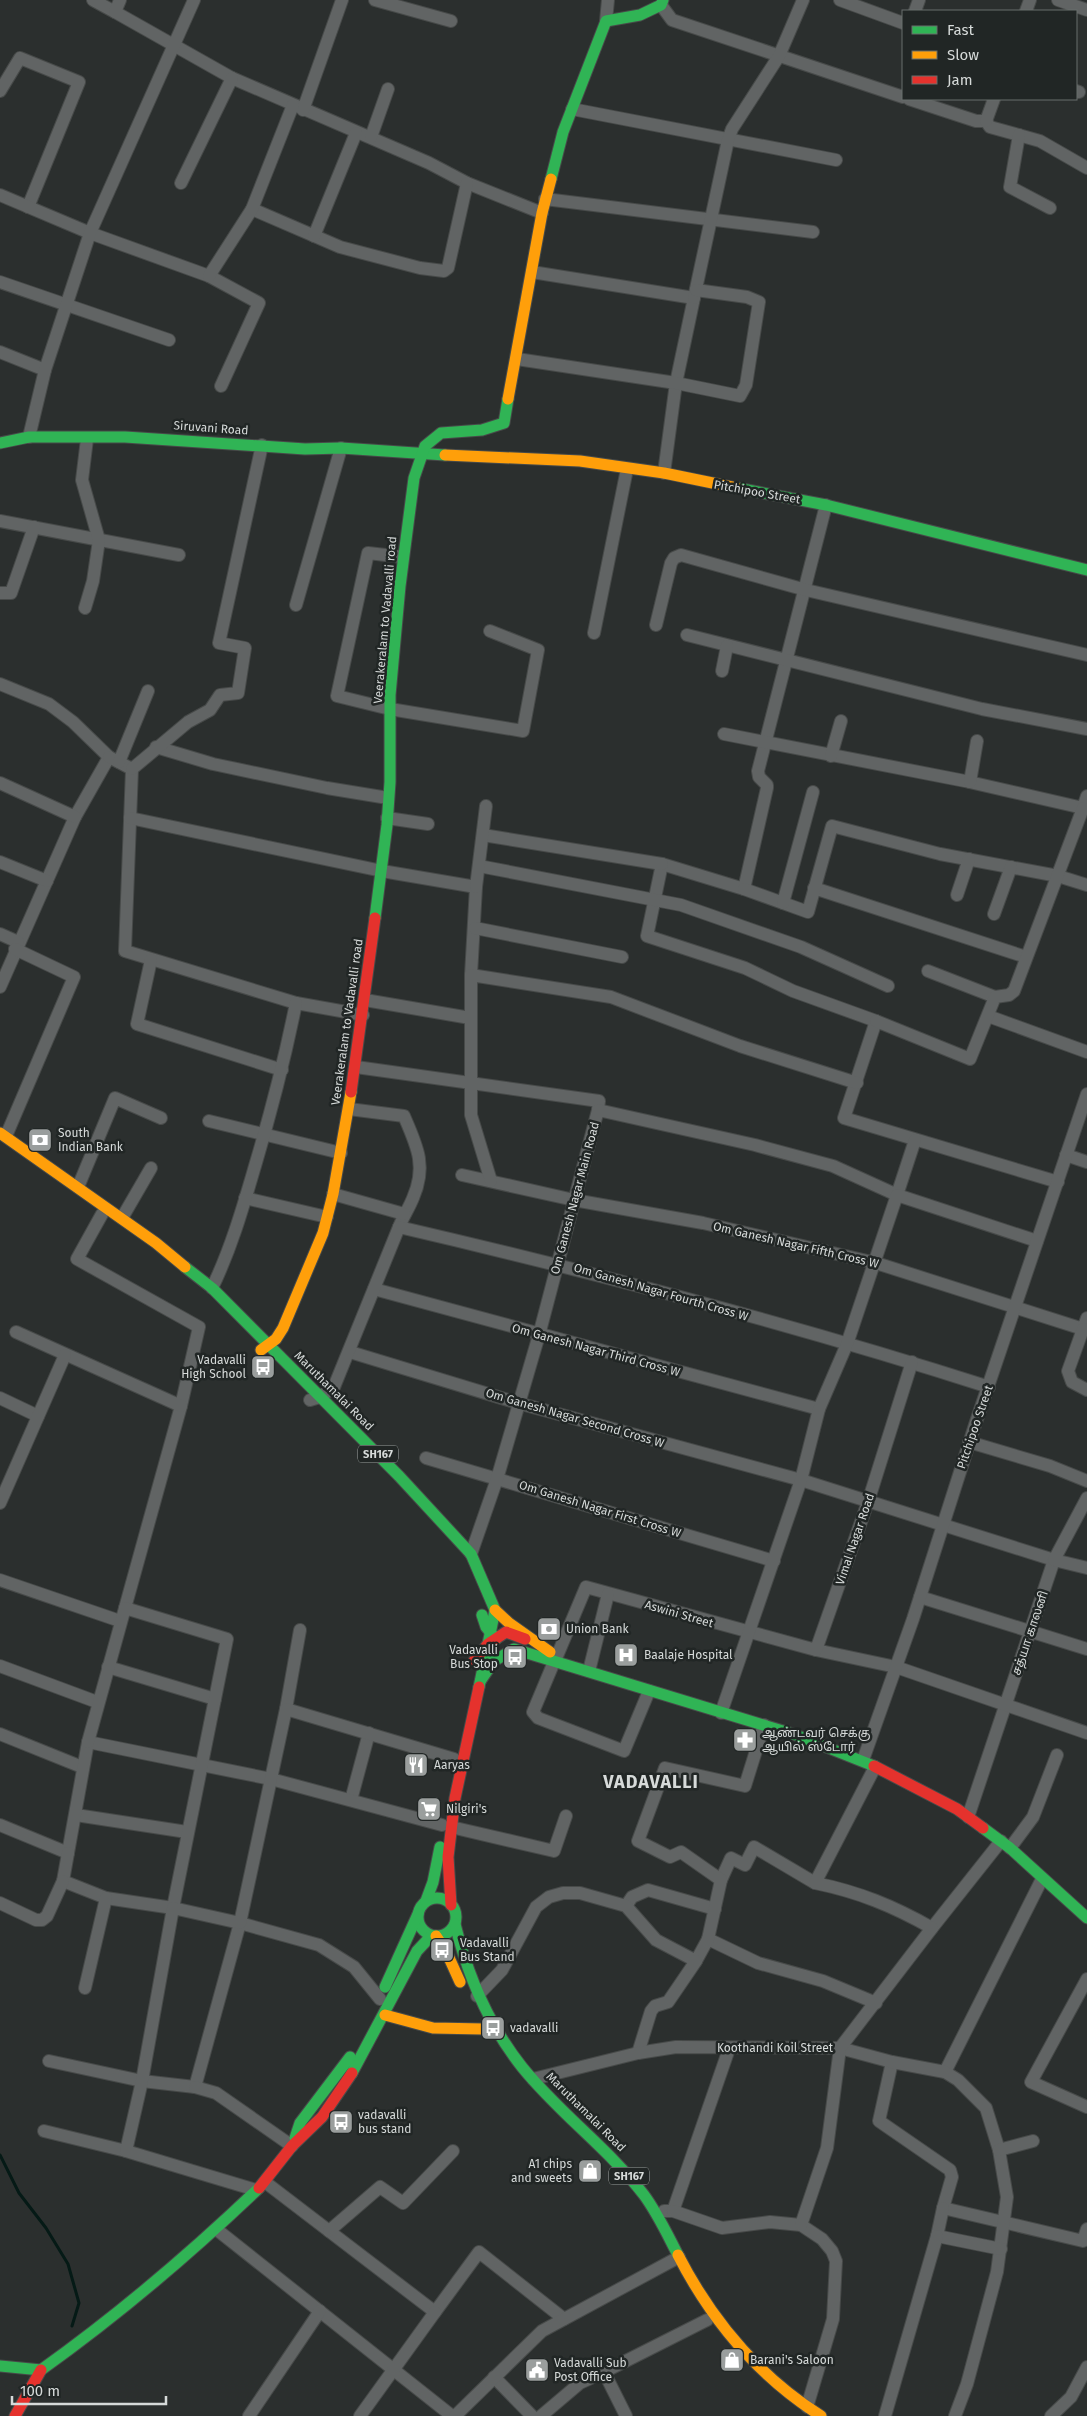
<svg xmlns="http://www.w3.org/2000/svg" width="1087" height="2416" viewBox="0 0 1087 2416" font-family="'Fira Sans','Noto Sans Tamil',sans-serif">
	<rect width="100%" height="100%" fill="#2b2f2e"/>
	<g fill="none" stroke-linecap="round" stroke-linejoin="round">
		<polyline stroke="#051a16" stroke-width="3" points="0,2155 19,2193 46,2228 68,2264 79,2303 72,2326"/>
		<defs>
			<g id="street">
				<polyline points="93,0 115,12"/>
				<polyline points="120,0 115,12 232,78 429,163 467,183 542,213"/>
				<polyline points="375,0 451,21"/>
				<polyline points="840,0 903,23"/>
				<polyline points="1058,0 1087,10"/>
				<polyline points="661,5 672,20 903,97"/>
				<polyline points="915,11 919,0"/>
				<polyline points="1026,11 1030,0"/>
				<polyline points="606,21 608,0"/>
				<polyline points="0,91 20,58 79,82 28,207"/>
				<polyline points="1076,91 1079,92"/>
				<polyline points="909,99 976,121 986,121"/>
				<polyline points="572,109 836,160"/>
				<polyline points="303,110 342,0"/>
				<polyline points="986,121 990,127 1040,141 1087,168"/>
				<polyline points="986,121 994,99"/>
				<polyline points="1019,135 1010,187 1050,208"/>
				<polyline points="371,137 388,89"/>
				<polyline points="181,183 232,78"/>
				<polyline points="0,195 90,233 209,276 259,303 221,386"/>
				<polyline points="545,199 813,232"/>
				<polyline points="252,209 340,247 420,268 444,271 448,268 467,183"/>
				<polyline points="314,236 356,133"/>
				<polyline points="532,272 694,298 676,383 664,473"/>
				<polyline points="209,276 252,209 293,105"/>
				<polyline points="0,282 169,340"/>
				<polyline points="694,298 728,140 732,129 779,56 803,0"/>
				<polyline points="0,352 45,370"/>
				<polyline points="517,359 676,383 740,396 746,385 759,302 747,297 696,290"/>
				<polyline points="29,437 45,370 90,233 194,0"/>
				<polyline points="826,505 758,771 759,777 767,785 767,788 744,889 662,864 647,936 745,968 793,991 876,1021 844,1118 1058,1182"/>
				<polyline points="0,521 179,555"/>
				<polyline points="403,557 368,553 337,696 390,709 523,731 538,650 490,631"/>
				<polyline points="0,593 11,593 34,527"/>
				<polyline points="296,605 341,448"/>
				<polyline points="85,608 93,581 99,540 82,480 87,439"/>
				<polyline points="656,625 671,563 674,558 681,555 806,590 1087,655"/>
				<polyline points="594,633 627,469"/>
				<polyline points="687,635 982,709 1087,729"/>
				<polyline points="722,671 727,646"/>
				<polyline points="0,684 49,704 73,722 109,757 75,817 0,987"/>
				<polyline points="724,734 965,781 1083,808 1087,796"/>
				<polyline points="156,747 213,764 327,788 388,798"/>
				<polyline points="831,756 841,721"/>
				<polyline points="109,757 132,769 125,951 296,1003 363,1015"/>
				<polyline points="119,762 148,691"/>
				<polyline points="132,769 188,722 210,710 220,695 238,693 245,648 219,643 262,445"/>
				<polyline points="970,782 977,741"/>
				<polyline points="0,783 75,817"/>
				<polyline points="130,818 382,871 476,887 471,975"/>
				<polyline points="387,818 428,824"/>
				<polyline points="483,835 662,864"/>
				<polyline points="0,862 47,881"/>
				<polyline points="479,866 681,905 801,947 888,986"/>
				<polyline points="476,887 486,806"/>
				<polyline points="814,888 1026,957"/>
				<polyline points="744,889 808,912 832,826 940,854 1058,876 1087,885"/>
				<polyline points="957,895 969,859"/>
				<polyline points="783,903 813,792"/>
				<polyline points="994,914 1011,867"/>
				<polyline points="475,928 622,957"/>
				<polyline points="0,934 18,942"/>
				<polyline points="151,960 137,1024 282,1070"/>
				<polyline points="928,971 995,997"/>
				<polyline points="365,1000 470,1018"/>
				<polyline points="988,1016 1087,1052"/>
				<polyline points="876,1021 970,1059 995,997 1009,995 1014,991 1083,808"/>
				<polyline points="356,1067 599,1101 598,1110"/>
				<path d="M349,1109L404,1116C417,1146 427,1166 413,1198C409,1208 403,1217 399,1227"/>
				<polyline points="209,1121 341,1153"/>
				<polyline points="6,1136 74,977 15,949"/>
				<polyline points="1066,1155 1087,1162"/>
				<polyline points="462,1175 574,1200 703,1223 876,1263 1083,1329 1087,1318"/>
				<polyline points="491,1181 471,1115 471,975 611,997 740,1046 857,1083"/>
				<polyline points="78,1187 115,1098 161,1118"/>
				<polyline points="333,1194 404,1214"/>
				<polyline points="245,1198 327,1217"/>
				<polyline points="102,1214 77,1259 199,1327 181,1406 125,1608"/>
				<polyline points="122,1218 151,1168"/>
				<path d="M212,1288C231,1249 243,1207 255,1166C271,1112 285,1058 296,1003"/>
				<polyline points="374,1289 819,1409"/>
				<polyline points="1083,1329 1068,1371 1072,1382 1087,1390"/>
				<polyline points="16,1332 181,1406"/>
				<polyline points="350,1352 518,1403 801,1480 1054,1560 968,1817"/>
				<polyline points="0,1398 38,1416"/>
				<path d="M310,1400L320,1397L334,1387L399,1227C597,1273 795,1325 989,1387"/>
				<polyline points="969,1442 1050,1466 1087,1481"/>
				<polyline points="426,1458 774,1561"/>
				<polyline points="1087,1498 1054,1560 1087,1568"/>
				<polyline points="0,1503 65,1355"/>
				<polyline points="471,1554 497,1479 539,1335 598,1110 755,1145 833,1166 897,1195 915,1140"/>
				<polyline points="0,1580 120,1621"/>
				<polyline points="920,1597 1087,1649"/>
				<polyline points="816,1650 896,1667 1087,1733"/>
				<polyline points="557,1656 586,1587 816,1650 868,1502 912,1362"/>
				<polyline points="554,1662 533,1712 538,1718 624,1751 649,1691"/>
				<polyline points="0,1666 97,1702"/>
				<polyline points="108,1667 215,1699"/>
				<polyline points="589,1671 608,1594"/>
				<polyline points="286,1709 300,1630"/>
				<polyline points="721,1713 801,1480 819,1409 847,1344 897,1195 1037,1241"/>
				<polyline points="0,1734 82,1767"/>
				<polyline points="863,1760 913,1619 975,1425 1087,1094"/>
				<polyline points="351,1800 369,1733"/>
				<polyline points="76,1815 187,1832"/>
				<polyline points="0,1825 68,1853 88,1742 271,1779 442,1825"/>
				<polyline points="451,1827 554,1851 566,1816"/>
				<polyline points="1010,1848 1033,1817 1057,1755"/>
				<polyline points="68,1853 63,1881 106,1898 173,1908 227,1639 125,1608 88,1742"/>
				<polyline points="721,1880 731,1858 745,1865 754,1847 815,1883"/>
				<polyline points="0,1903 36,1920 42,1920 47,1916 63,1881"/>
				<polyline points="626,1906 632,1897 648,1890 715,1909"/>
				<polyline points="932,1928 1001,1841"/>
				<polyline points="708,1939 758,1963 823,1981 876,2003"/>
				<polyline points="1087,1979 1031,2082 1087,2107"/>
				<polyline points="85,1988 106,1898"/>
				<polyline points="477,1996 502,1970 536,1907 549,1897 563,1893 580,1893 626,1906 656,1940 696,1961 708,1939 721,1880 681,1852 670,1857 638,1841 665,1768 745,1786 764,1725"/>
				<polyline points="638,2053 651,2011 655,2006 668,2002 696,1961"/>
				<polyline points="49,2061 142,2081 195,2087 240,1923 319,1945 354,1967 380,1999"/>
				<polyline points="892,2062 879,2121 950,2170 952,2177 943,2208 1083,2241 1087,2229"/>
				<polyline points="945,2072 1042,1879"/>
				<polyline points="533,2079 638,2053 676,2047 840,2048 892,2062 945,2072 958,2080 986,2108 999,2150 1007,2197 997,2272 967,2384 955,2416"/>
				<polyline points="195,2087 216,2093 292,2146"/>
				<polyline points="44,2131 126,2151"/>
				<polyline points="999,2150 1033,2141"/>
				<polyline points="265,2182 435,2312 479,2252 564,2319"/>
				<polyline points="256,2190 126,2151 142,2081 173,1908 240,1923 286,1709 454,1759"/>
				<polyline points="943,2208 937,2236 1001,2249"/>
				<polyline points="664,2211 673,2211 729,2049"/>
				<polyline points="673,2211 722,2228 770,2222 801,2225 822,2239 832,2251 836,2261 833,2319 807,2407"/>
				<path d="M801,2225L827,2148L840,2048L932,1928C893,1906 859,1892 815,1883L875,1767"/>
				<polyline points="216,2229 452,2416"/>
				<polyline points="329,2231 380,2187 403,2203 453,2151"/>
				<polyline points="604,2372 707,2320"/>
				<polyline points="494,2377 532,2416"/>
				<polyline points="249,2416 320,2311"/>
				<polyline points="360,2416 435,2312"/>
				<polyline points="455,2416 542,2331 679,2257"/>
				<polyline points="541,2416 580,2383 604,2372 626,2416"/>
				<polyline points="885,2416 937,2236"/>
				<polyline points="1051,2416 1071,2397 1087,2367"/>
			</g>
			<g id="fast">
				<polyline points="551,179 563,132 606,21 640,15 661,5 663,0"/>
				<polyline points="0,443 29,437 125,437 305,449 341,448 445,455"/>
				<polyline points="737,488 826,505 1087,570"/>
				<polyline points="375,918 387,825 390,782 390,695 400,586 414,478 425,446 441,433 482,430 504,423 508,399"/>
				<polyline points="185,1267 212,1288 399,1476 471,1554 495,1610 479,1687"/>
				<polyline points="482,1615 486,1627 496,1639"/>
				<polyline points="481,1680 494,1661 514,1649 796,1735 874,1766"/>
				<polyline points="983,1828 1010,1848 1087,1918"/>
				<circle cx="437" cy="1917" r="19"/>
				<polyline points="426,1901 433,1882 440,1847"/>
				<path d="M455,1924C468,1977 488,2024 522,2067C559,2113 608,2148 644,2195C658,2214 667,2234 678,2255"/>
				<polyline points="385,1987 418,1914"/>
				<polyline points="352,2073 417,1951 431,1936"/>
				<polyline points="295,2138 300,2123 350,2057"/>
				<path d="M0,2366L41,2370C118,2315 191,2253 259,2188"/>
			</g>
			<g id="slow">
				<polyline points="508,399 542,213 551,179"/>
				<polyline points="445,455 580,461 664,473 737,488"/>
				<polyline points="0,1133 156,1243 185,1267"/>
				<polyline points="261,1350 276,1339 283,1328 323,1233 333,1194 351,1092"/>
				<polyline points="495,1610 509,1623 550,1652"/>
				<polyline points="436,1936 446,1951 460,1982"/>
				<polyline points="385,2015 433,2028 483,2029"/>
				<path d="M678,2255C712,2321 758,2376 821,2416"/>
			</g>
			<g id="jam">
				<polyline points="351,1092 375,918"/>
				<polyline points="474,1661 488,1644 506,1632 525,1639"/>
				<polyline points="874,1766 957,1809 983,1828"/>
				<polyline points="451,1905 448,1857 455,1798 479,1687"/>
				<polyline points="259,2188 292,2146 322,2117 352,2073"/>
				<polyline points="15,2416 41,2370"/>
			</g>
		</defs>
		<use href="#street" stroke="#474a49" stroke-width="14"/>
		<use href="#fast" stroke="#474a49" stroke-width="13"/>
		<use href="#slow" stroke="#474a49" stroke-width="13"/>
		<use href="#jam" stroke="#474a49" stroke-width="13"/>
		<use href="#street" stroke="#616464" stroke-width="12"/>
		<use href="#fast" stroke="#30b455" stroke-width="11"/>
		<use href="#slow" stroke="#ff9f0a" stroke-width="11"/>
		<use href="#jam" stroke="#e5322d" stroke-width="11"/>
	</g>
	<defs>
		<symbol id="bank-square" viewBox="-11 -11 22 22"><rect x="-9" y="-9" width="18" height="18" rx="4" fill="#9a9e9d" stroke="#212625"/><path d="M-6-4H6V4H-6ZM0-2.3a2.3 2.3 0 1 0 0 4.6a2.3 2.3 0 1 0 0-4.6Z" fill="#fff"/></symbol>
		<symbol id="bus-square" viewBox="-11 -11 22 22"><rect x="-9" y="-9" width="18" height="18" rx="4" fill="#9a9e9d" stroke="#212625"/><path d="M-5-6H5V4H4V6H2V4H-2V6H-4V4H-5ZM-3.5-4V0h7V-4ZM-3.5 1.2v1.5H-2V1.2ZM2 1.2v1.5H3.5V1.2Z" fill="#fff"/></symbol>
		<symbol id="hospital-square" viewBox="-11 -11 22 22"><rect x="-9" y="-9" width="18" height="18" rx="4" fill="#9a9e9d" stroke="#212625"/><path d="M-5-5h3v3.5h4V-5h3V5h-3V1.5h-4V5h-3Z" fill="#fff"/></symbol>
		<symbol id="pharmacy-square" viewBox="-11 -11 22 22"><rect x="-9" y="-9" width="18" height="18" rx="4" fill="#9a9e9d" stroke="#212625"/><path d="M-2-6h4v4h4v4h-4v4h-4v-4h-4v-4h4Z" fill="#fff"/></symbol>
		<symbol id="restaurant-square" viewBox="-11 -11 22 22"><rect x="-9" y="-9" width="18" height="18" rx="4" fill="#9a9e9d" stroke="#212625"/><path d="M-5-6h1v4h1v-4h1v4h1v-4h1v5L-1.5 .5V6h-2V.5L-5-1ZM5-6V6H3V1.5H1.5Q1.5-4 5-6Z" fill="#fff"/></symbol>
		<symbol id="supermarket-square" viewBox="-11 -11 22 22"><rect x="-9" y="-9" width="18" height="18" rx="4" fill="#9a9e9d" stroke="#212625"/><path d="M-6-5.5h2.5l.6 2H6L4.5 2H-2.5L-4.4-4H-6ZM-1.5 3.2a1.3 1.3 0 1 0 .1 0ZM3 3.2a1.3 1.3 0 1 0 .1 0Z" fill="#fff"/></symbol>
		<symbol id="shop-square" viewBox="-11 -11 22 22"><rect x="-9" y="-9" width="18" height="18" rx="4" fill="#9a9e9d" stroke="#212625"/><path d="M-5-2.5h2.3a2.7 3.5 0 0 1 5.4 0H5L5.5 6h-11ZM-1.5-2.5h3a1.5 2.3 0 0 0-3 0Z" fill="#fff"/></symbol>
		<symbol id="civic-square" viewBox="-11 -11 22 22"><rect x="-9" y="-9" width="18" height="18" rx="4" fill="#9a9e9d" stroke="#212625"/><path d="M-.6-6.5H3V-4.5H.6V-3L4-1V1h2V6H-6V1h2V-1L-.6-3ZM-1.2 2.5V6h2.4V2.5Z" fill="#fff"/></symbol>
	</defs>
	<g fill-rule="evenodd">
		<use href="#bank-square" x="26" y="1126" width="28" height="28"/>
		<use href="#bus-square" x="249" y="1353" width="28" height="28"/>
		<use href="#bank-square" x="535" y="1615" width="28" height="28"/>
		<use href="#hospital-square" x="612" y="1641" width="28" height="28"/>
		<use href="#bus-square" x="501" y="1643" width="28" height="28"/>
		<use href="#pharmacy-square" x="731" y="1726" width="28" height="28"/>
		<use href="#restaurant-square" x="402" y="1751" width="28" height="28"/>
		<use href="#supermarket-square" x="415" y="1795" width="28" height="28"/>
		<use href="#bus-square" x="428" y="1936" width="28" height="28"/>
		<use href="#bus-square" x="479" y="2014" width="28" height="28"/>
		<use href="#bus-square" x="327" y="2108" width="28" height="28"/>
		<use href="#shop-square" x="576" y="2157" width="28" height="28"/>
		<use href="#shop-square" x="718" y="2346" width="28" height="28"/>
		<use href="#civic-square" x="523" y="2356" width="28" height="28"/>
	</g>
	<g text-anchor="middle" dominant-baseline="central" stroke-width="5" stroke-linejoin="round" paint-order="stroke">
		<g fill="#212625" stroke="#a0a4a3" stroke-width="1">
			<rect x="358" y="1445.5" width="40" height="17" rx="4"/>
			<rect x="609" y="2167.5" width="40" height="17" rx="4"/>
		</g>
		<g font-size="11" font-weight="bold" fill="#d6dad9">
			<text x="378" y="1454">SH167</text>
			<text x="629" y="2176">SH167</text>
		</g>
		<g font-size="12" fill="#d6dad9" stroke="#212625">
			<text transform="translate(211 428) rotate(4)">Siruvani Road</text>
			<text transform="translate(757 492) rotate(10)">Pitchipoo Street</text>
			<text transform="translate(385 620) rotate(-85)">Veerakeralam to Vadavalli road</text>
			<text transform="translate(347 1022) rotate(-82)">Veerakeralam to Vadavalli road</text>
			<text transform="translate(575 1198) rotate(-75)">Om Ganesh Nagar Main Road</text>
			<text transform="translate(796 1245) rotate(13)">Om Ganesh Nagar Fifth Cross W</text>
			<text transform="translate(661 1292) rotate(16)">Om Ganesh Nagar Fourth Cross W</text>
			<text transform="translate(596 1350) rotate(15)">Om Ganesh Nagar Third Cross W</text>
			<text transform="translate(334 1391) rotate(45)">Maruthamalai Road</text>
			<text transform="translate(575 1418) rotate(16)">Om Ganesh Nagar Second Cross W</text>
			<text transform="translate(975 1427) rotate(-71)">Pitchipoo Street</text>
			<text transform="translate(600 1509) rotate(17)">Om Ganesh Nagar First Cross W</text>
			<text transform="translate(855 1539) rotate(-71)">Vimal Nagar Road</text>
			<text transform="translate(679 1614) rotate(16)">Aswini Street</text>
			<text transform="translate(1030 1633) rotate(-71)">சத்யா காலனி</text>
			<text x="775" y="2048">Koothandi Koil Street</text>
			<text transform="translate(586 2112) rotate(45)">Maruthamalai Road</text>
		</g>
		<g font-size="12" fill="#d6dad9" stroke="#212625" text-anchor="start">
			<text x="58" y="1133">South<tspan x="58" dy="14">Indian Bank</tspan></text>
			<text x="246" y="1360" text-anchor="end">Vadavalli<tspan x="246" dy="14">High School</tspan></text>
			<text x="566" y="1629">Union Bank</text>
			<text x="498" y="1650" text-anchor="end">Vadavalli<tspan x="498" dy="14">Bus Stop</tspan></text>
			<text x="644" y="1655">Baalaje Hospital</text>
			<text x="762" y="1733">ஆண்டவர் செக்கு<tspan x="762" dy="14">ஆயில் ஸ்டோர்</tspan></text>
			<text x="434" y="1765">Aaryas</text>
			<text x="446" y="1809">Nilgiri's</text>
			<text x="460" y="1943">Vadavalli<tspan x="460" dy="14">Bus Stand</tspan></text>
			<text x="510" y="2028">vadavalli</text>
			<text x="358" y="2115">vadavalli<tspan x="358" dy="14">bus stand</tspan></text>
			<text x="572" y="2164" text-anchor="end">A1 chips<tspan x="572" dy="14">and sweets</tspan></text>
			<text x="750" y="2360">Barani's Saloon</text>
			<text x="554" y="2363">Vadavalli Sub<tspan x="554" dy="14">Post Office</tspan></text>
		</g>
		<g font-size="18" font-weight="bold" letter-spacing="1" fill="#d6dad9" stroke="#212625">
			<text x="651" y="1782">VADAVALLI</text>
		</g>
	</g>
	<rect x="902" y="10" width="175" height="90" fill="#212625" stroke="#696e6d"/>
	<rect x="912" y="26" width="25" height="8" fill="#30b455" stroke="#696e6d"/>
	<text x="947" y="35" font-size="15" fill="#d6dad9">Fast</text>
	<rect x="912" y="51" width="25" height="8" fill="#ff9f0a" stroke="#696e6d"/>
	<text x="947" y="60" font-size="15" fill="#d6dad9">Slow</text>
	<rect x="912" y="76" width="25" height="8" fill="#e5322d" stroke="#696e6d"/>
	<text x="947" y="85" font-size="15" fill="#d6dad9">Jam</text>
	<path d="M12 2396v8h154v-8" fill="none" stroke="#d6dad9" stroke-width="2.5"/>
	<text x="20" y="2396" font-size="15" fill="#d6dad9" stroke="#212625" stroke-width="4" paint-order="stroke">100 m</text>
</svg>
